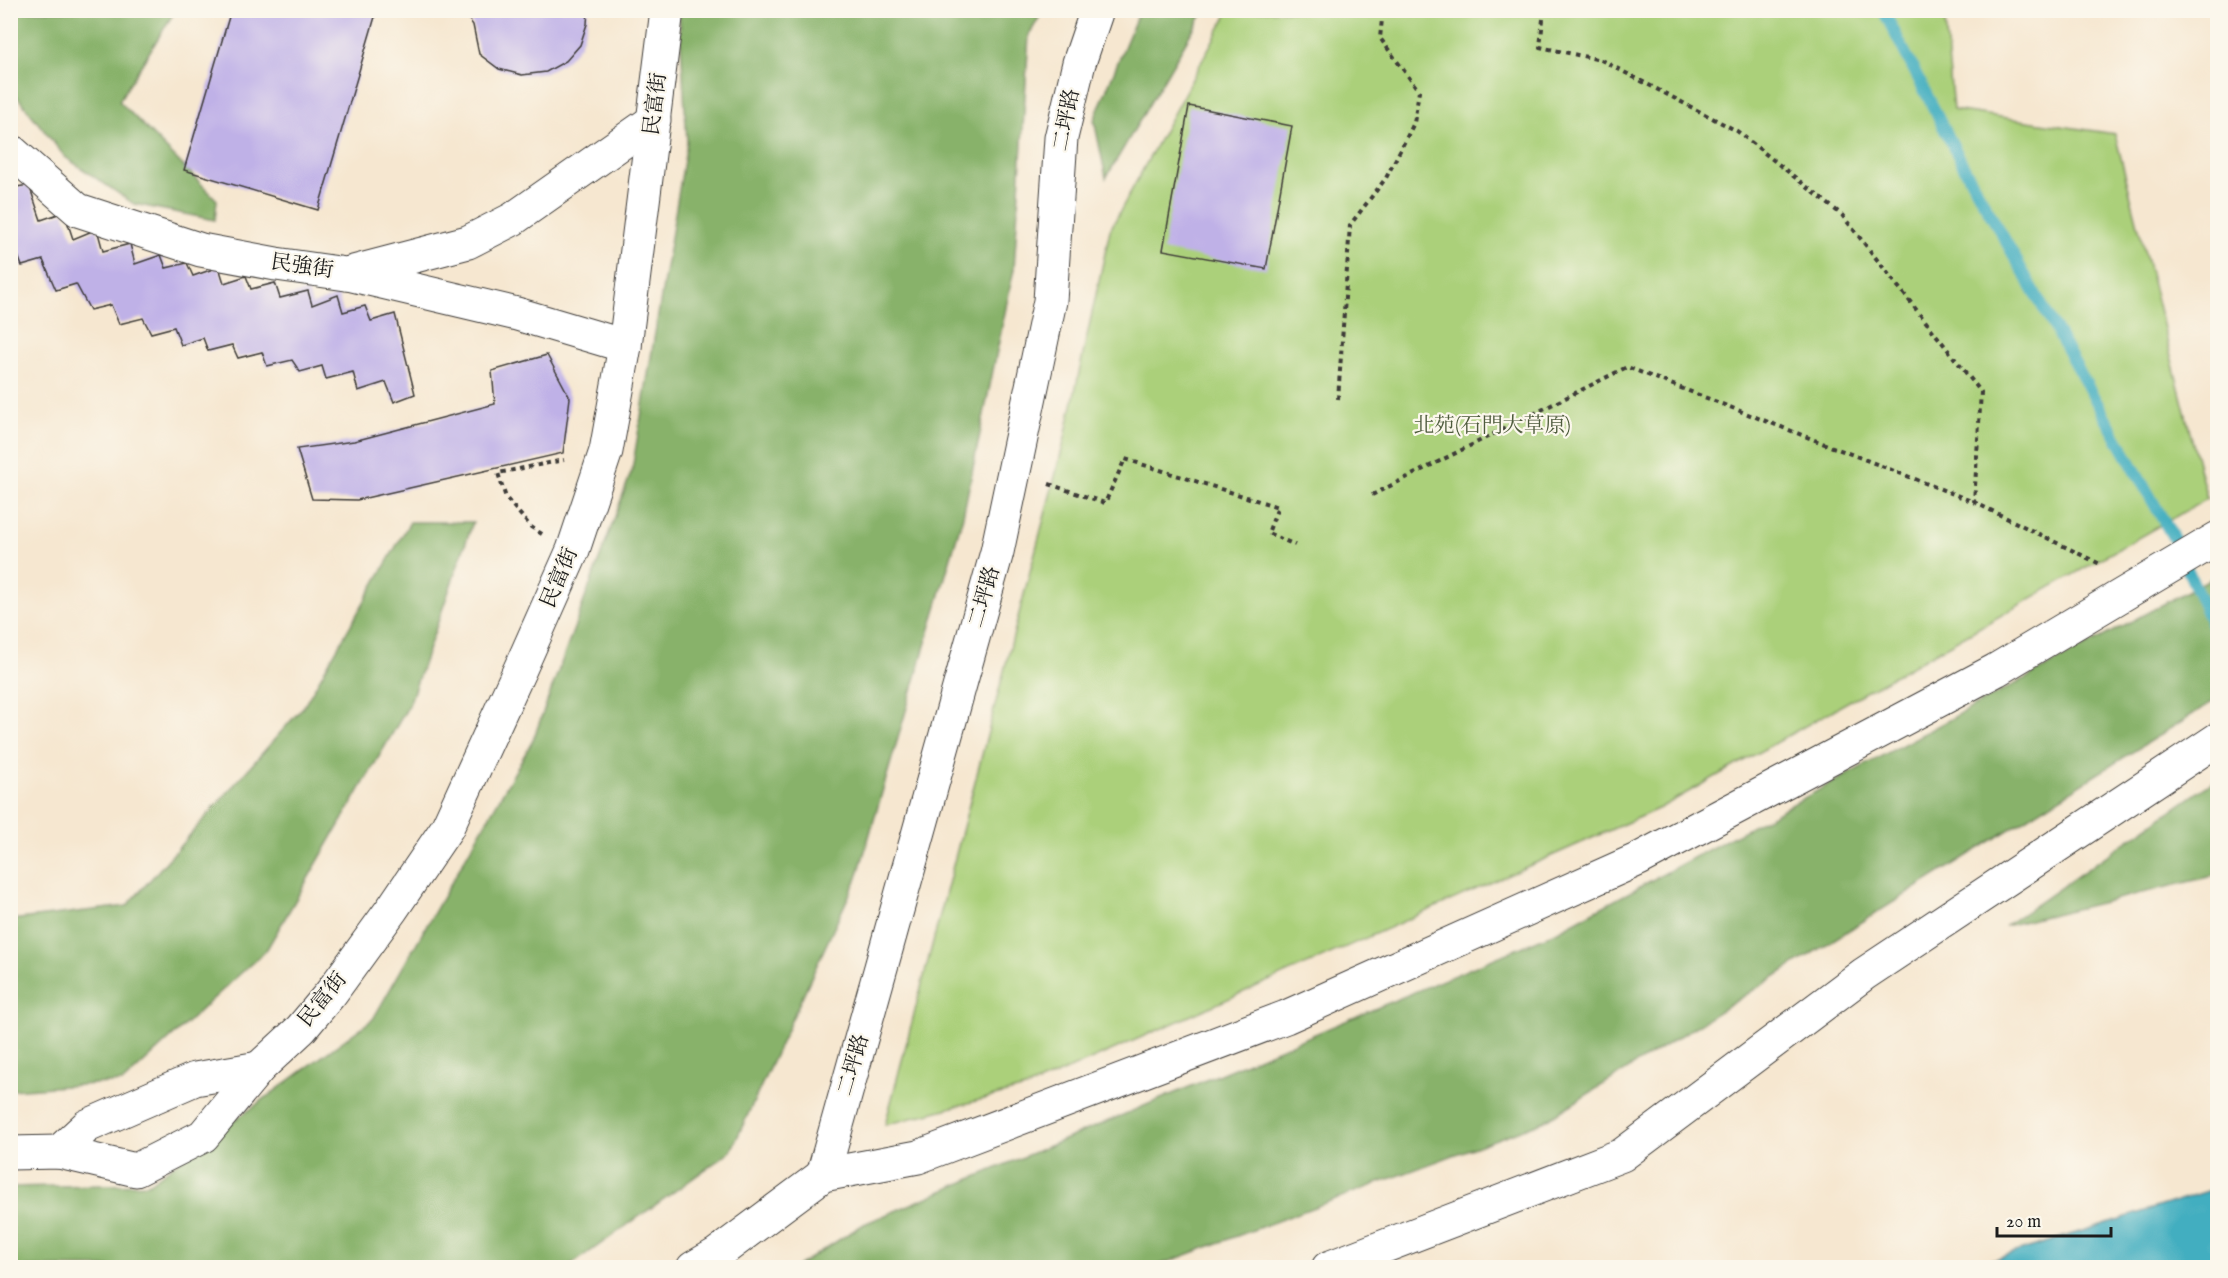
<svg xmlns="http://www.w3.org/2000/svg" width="2228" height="1278" viewBox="0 0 2228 1278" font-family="'IM FELL English','Noto Serif TC',serif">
	<rect width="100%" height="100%" fill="#fbf7ec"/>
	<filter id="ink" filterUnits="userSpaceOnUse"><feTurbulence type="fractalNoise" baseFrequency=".0167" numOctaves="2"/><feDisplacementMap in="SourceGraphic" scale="12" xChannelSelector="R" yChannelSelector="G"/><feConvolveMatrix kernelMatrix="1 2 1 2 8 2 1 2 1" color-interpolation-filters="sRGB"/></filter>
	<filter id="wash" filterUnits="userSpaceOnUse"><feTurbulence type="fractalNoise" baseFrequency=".008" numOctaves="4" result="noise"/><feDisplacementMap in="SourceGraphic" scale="24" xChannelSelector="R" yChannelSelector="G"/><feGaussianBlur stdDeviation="1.35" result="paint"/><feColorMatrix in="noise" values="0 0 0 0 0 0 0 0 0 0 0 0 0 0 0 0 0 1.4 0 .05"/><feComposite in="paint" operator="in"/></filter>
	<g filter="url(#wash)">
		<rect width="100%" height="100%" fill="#f6e7d0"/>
		<polygon fill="#abd07a" stroke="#64764b" stroke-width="1.5" points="1229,11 1944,11 1953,110 2115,134 2207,499 1660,808 1029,1087 885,1125 1064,442 1110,230"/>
		<g fill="#88b26a" stroke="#526743" stroke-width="1.5">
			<polygon points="11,11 175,11 119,101 217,200 215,220 134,204 65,157 11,89"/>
			<polygon points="679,11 1043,11 1029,35 1014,269 963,516 857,878 731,1151 567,1268 11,1267 10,1187 148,1184 373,1019 533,740 632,470 687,142"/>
			<polygon points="1139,11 1204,11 1106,178 1094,120"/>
			<polygon points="410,522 473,522 409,705 267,949 123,1082 11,1090 11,920 127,906 304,706"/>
			<polygon points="2217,575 2217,699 1545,1121 1154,1267 796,1267 864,1224 1552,934"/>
			<polygon points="2217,779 2217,875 2005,926"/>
		</g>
		<polygon fill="#42aec0" stroke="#2f656e" stroke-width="1.5" points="2217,1188 2217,1267 1969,1267"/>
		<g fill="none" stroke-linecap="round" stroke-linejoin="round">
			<polyline stroke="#42aec0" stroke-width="12" points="1883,10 1966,171 2174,539 2218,638"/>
		</g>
		<g id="blocks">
			<g fill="#bfb1e7">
				<polygon points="231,10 377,10 318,210 184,170"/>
				<polygon points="462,10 588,10 587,24 580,45 566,61 546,72 522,75 499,69 479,54 473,25"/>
				<polygon points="1189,106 1292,126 1266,269 1163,250"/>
				<polygon points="29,185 41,220 64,212 73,239 97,229 103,251 130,244 135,264 161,255 166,268 187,263 193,276 219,267 224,283 246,276 251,289 275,283 280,298 308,291 312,305 338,295 343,312 365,306 371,321 395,314 415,394 394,402 386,382 358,391 353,372 326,379 322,366 300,372 292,360 267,366 262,352 238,358 232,345 208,351 203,338 181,345 174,327 151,333 143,318 119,324 111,305 90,310 76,284 56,290 43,260 22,266 10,234 10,188"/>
				<polygon points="547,355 570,398 563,453 357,500 312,499 297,449 354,441 495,404 492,371"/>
			</g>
		</g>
	</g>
	<g filter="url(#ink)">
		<use href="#blocks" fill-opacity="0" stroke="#3d3a37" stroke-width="1.5"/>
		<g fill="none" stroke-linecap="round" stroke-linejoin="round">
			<defs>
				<g id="street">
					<polyline points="10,150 78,210 201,250 276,264 346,274 468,242 513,219 654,120"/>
					<polyline points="348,274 517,314 625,346"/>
					<polyline points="59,1152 87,1126 195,1079 259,1068"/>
					<polyline points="10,1153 59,1152 136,1170 203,1136 259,1068 301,1029 331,993 392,909 447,828 521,667 573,550 606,451 625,346 667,10"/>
					<polyline points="823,1175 997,552 1050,301 1061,138 1079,63 1097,10"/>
					<polyline points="693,1268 717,1254 823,1175 918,1157 1286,1017 1639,859 1996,670 2218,538"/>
					<polyline points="1328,1268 1622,1155 1864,974 2218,739"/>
				</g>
			</defs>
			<use href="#street" stroke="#3d3a37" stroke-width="35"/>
			<g stroke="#3d3a37" stroke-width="4" stroke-dasharray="4.5 4.5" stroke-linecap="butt">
				<polyline points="1544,10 1540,47 1601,60 1737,131 1842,215 1981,392 1974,502"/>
				<polyline points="1338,399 1350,225 1386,178 1414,123 1419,91 1380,38 1383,10"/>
				<polyline points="1049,484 1105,503 1125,459 1278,507 1268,533 1295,545"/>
				<polyline points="1372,495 1627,367 1974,502 2102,565"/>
				<polyline points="542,534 531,527 506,498 498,473 564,460"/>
			</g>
			<use href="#street" stroke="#fff" stroke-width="33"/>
		</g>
	</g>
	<g text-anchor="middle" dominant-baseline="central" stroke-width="4.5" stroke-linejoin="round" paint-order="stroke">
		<g font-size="21" fill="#1c1c1c" stroke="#fbf7ec">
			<text transform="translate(656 104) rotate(-83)">民富街</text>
			<text transform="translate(1067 120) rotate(-79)">二坪路</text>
			<text transform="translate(302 267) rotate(8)">民強街</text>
			<text transform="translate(560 578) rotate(-67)">民富街</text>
			<text transform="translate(985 597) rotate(-74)">二坪路</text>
			<text transform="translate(323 1000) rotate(-51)">民富街</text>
			<text transform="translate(854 1065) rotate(-74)">二坪路</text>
		</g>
		<g font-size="21" fill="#4e5b3d" stroke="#fbf7ec">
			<text x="1492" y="426">北苑(石門大草原)</text>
		</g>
	</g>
	<rect width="2228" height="1278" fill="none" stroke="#fbf7ec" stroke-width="36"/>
	<path d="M1997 1227v9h114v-9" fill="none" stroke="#1c1c1c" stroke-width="3"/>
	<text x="2006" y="1227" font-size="18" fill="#1c1c1c" stroke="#fbf7ec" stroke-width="4.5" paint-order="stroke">20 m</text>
</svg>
